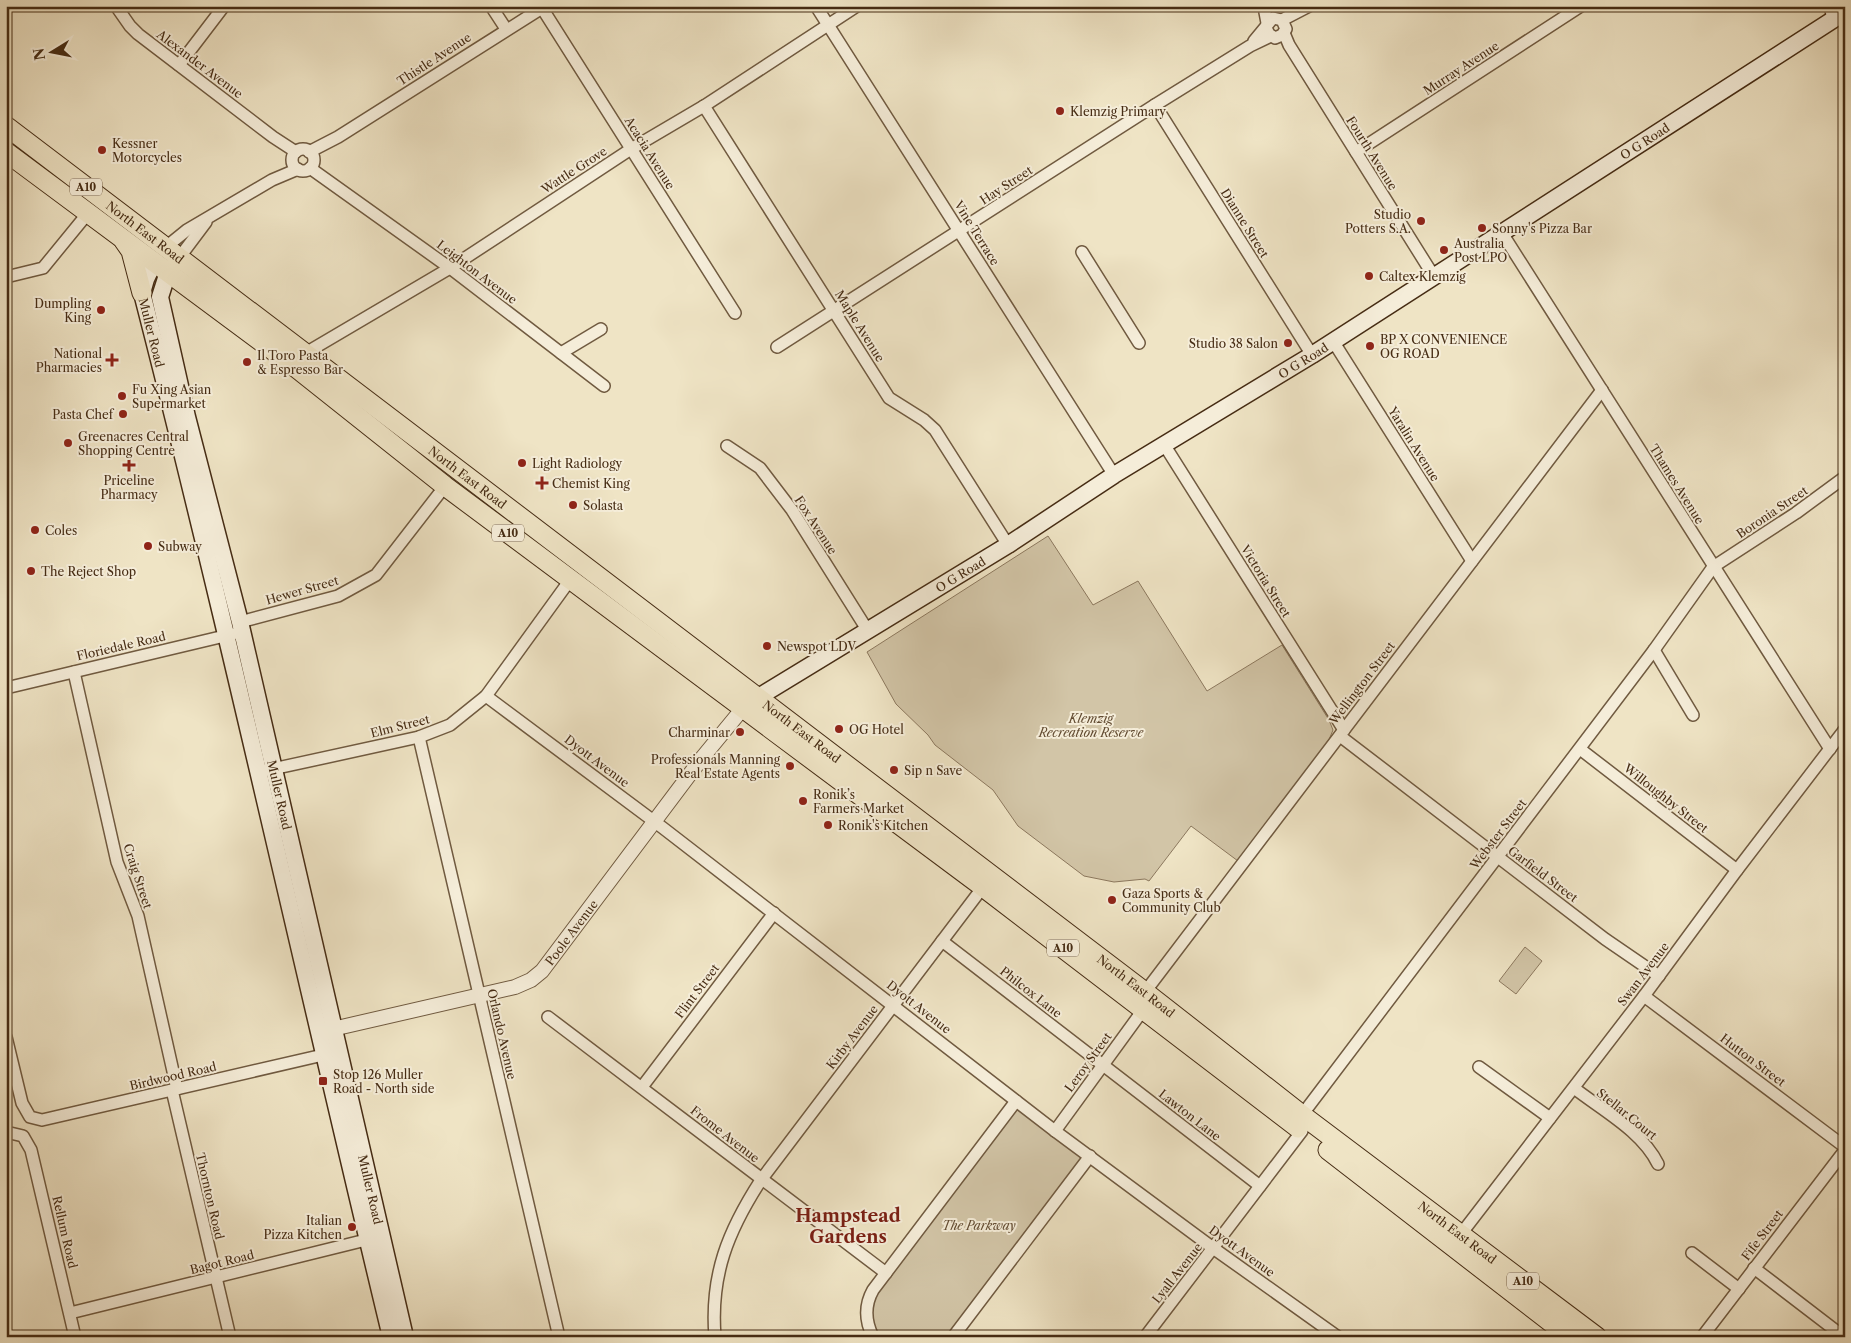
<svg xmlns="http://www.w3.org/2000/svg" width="1851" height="1343" viewBox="0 0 1851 1343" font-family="'Libre Caslon Text',serif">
	<rect width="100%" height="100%" fill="#efe4c5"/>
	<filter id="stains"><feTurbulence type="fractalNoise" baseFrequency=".004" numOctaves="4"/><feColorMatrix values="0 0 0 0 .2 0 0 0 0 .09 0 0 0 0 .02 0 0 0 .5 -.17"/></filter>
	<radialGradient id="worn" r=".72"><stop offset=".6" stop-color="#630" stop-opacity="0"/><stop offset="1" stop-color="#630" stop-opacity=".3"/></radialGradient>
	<g fill="#d2c5a7" stroke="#8c785e">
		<polygon points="1048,536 1093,605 1138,581 1207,691 1282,645 1329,720 1333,730 1328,742 1238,861 1191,826 1149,881 1145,879 1114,882 1084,876 1018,826 993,790 935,745 928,735 896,704 867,652"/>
		<polygon points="1525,947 1542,961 1516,994 1499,981"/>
		<polygon points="1016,1101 1089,1157 952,1337 876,1337 868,1323 873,1290"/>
	</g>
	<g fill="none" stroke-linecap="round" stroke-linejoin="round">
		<defs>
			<g id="minor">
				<polyline points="116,6 130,26 138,34 273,137 296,152"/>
				<polyline points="491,6 506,29"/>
				<polyline points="816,6 1114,475"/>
				<polyline points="1830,6 1833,19"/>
				<polyline points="1264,7 1267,23"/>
				<polyline points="542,8 735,313"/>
				<polyline points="1282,20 1309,6"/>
				<polyline points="1284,33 1289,45 1433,275"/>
				<polyline points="1254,41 1273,18 1282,20 1286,29 1282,35 1275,38 1269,34 1266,28"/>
				<polyline points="179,65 224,6"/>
				<polyline points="1155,105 1312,355"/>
				<polyline points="704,106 889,398 924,420 935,430 1008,545"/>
				<circle cx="303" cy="160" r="11"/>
				<polyline points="309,152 338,137 545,6"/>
				<polyline points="1356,152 1581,6"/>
				<polyline points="310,168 450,268 604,386"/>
				<polyline points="1502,233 1830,749"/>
				<polyline points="166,247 187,230 272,180 298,169"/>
				<polyline points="1082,252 1139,343"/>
				<polyline points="179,258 206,222"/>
				<polyline points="6,277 43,268 88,213"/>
				<polyline points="1333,341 1472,561"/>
				<polyline points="777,347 1155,105 1250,46 1271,36"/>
				<polyline points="561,353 601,329"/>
				<polyline points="304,354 450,268 631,149 704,106 857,6"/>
				<polyline points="727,446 760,468 792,510 868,631"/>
				<polyline points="1165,446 1344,730"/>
				<polyline points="240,622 338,596 376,575 445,486"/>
				<polyline points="1654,650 1693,715"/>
				<polyline points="74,672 117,862 138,916 177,1089"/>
				<polyline points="6,688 233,634"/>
				<polyline points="486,696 663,828 1055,1131 1213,1248 1338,1337"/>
				<polyline points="1340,736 1605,939 1659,976"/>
				<polyline points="419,737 559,1337"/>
				<polyline points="1580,749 1737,870"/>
				<polyline points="268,770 419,737 450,725 486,696 570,580"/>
				<polyline points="942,941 1260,1186"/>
				<polyline points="1145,992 1602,390"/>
				<polyline points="1644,996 1845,1147"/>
				<polyline points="548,1017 886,1273"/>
				<polyline points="6,1037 22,1103 30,1117 42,1120 323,1055"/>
				<polyline points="1479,1067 1550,1118"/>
				<polyline points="642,1087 774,913"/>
				<path d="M1574,1088C1602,1110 1642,1131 1658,1164"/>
				<polyline points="172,1090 230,1337"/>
				<polyline points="1302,1115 1654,650 1713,567 1796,513 1845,477"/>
				<polyline points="1055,1131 1143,1010"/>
				<polyline points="6,1132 23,1136 31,1150 75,1337"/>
				<polyline points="1461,1234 1644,996 1737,870 1845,729"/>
				<polyline points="1692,1253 1739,1289"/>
				<polyline points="1754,1268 1844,1337"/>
				<polyline points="70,1313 374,1238"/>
				<path d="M715,1337C710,1275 728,1231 761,1180L983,887"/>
				<path d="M873,1337C865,1321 864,1306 873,1290L1016,1101"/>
				<polyline points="953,1337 1090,1156"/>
				<polyline points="1145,1337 1302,1131"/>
				<polyline points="1702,1337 1845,1150"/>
			</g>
			<g id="tertiary">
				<path id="s1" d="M324,1031L515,987L531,980L542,971L702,758L744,707"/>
			</g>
			<g id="secondary">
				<path id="s2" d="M154,262L146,279L142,293C231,640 307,989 391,1337"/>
				<path id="s3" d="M175,264L168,272L160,297L187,417L240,622L405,1337"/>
				<path id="s4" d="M757,698L1008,545L1114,475L1312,355L1845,12"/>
			</g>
			<g id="trunk">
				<path id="s5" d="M6,126L1145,992L1302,1115L1597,1337"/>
				<polyline points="6,152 294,366 445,486 983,887 1298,1128"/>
				<polyline points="124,241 131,251 142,293"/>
				<polyline points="1328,1150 1570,1337"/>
			</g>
		</defs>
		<use href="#minor" stroke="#705a40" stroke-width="14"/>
		<use href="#tertiary" stroke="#705a40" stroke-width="16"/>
		<use href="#secondary" stroke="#462c14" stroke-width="19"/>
		<use href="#trunk" stroke="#462c14" stroke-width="21"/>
		<use href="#minor" stroke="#f5edd9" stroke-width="11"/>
		<use href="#tertiary" stroke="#f5edd9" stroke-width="14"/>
		<use href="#secondary" stroke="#f5edd9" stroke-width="16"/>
		<use href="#trunk" stroke="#efe4c5" stroke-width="19"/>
	</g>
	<g fill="#8f2418" stroke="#f5edd9" stroke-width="2">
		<circle cx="1060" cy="111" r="5"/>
		<circle cx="102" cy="150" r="5"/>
		<circle cx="1421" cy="221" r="5"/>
		<circle cx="1482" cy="228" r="5"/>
		<circle cx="1444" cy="250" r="5"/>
		<circle cx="1369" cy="276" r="5"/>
		<circle cx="101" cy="310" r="5"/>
		<circle cx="1288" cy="343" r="5"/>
		<circle cx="1370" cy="346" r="5"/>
		<path d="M109.5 352.5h5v5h5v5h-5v5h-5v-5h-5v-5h5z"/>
		<circle cx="247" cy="362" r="5"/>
		<circle cx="122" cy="396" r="5"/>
		<circle cx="123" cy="414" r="5"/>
		<circle cx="68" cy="443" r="5"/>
		<circle cx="522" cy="463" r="5"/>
		<path d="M126.5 457.5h5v5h5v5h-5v5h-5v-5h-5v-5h5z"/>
		<path d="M539.5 475.5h5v5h5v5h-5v5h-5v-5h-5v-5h5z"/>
		<circle cx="573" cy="505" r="5"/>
		<circle cx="35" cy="530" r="5"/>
		<circle cx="148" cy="546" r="5"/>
		<circle cx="31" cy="571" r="5"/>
		<circle cx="767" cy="646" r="5"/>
		<circle cx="839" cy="729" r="5"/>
		<circle cx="740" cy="732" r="5"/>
		<circle cx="790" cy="766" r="5"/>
		<circle cx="894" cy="770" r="5"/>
		<circle cx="803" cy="801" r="5"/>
		<circle cx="828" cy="825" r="5"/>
		<circle cx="1112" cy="900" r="5"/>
		<rect x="318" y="1076" width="10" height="10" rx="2.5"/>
		<circle cx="352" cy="1227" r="5"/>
	</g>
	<g text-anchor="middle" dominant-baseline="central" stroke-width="4" stroke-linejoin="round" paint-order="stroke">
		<g fill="#f5edd9" stroke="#7a664f" stroke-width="1">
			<rect x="70" y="178.5" width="32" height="17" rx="4"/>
			<rect x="492" y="524.5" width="32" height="17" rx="4"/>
			<rect x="1047" y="939.5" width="32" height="17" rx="4"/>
			<rect x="1507" y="1272.5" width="32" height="17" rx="4"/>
		</g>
		<g font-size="11" font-weight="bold" fill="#462c14">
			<text x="86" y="187">A10</text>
			<text x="508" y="533">A10</text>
			<text x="1063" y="948">A10</text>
			<text x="1523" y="1281">A10</text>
		</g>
		<g font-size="12" fill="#462c14" stroke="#f5edd9">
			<text transform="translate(434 59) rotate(-33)">Thistle Avenue</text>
			<text transform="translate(200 64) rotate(37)">Alexander Avenue</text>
			<text transform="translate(1461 68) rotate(-33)">Murray Avenue</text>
			<text stroke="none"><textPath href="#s4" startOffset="1048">O G Road</textPath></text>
			<text transform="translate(650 153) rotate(58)">Acacia Avenue</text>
			<text transform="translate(1372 153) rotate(58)">Fourth Avenue</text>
			<text transform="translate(574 170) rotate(-33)">Wattle Grove</text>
			<text transform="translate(1006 185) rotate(-33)">Hay Street</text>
			<text transform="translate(1245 223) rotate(58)">Dianne Street</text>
			<text stroke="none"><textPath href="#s5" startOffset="175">North East Road</textPath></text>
			<text transform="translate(977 233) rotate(58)">Vine Terrace</text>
			<text transform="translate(477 272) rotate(37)">Leighton Avenue</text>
			<text transform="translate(860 326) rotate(58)">Maple Avenue</text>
			<text stroke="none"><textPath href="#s2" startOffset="74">Muller Road</textPath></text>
			<text stroke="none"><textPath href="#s4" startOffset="642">O G Road</textPath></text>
			<text transform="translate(1414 444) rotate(58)">Yaralin Avenue</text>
			<text stroke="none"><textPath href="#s5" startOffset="580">North East Road</textPath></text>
			<text transform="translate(1677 484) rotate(58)">Thames Avenue</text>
			<text transform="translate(1772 512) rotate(-34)">Boronia Street</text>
			<text transform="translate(816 525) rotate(57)">Fox Avenue</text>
			<text stroke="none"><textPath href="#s4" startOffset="238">O G Road</textPath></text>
			<text transform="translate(1266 581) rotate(58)">Victoria Street</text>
			<text transform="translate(302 590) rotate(-16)">Hewer Street</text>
			<text transform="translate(121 646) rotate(-13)">Floriedale Road</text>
			<text transform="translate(1362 683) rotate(-53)">Wellington Street</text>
			<text transform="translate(400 726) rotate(-14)">Elm Street</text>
			<text stroke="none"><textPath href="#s5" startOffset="1000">North East Road</textPath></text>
			<text transform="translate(597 761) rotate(37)">Dyott Avenue</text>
			<text stroke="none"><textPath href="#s3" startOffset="549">Muller Road</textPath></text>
			<text transform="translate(1666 798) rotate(38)">Willoughby Street</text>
			<text transform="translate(1498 834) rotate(-53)">Webster Street</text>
			<text transform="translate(1543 874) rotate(37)">Garfield Street</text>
			<text transform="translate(138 876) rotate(72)">Craig Street</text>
			<text stroke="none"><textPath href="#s1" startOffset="276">Poole Avenue</textPath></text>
			<text transform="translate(1643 974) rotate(-53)">Swan Avenue</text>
			<text stroke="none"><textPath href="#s5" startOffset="1420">North East Road</textPath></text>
			<text transform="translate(697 991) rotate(-53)">Flint Street</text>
			<text transform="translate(1031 992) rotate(38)">Philcox Lane</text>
			<text transform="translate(919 1007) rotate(38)">Dyott Avenue</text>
			<text transform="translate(502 1034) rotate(77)">Orlando Avenue</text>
			<text transform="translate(852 1037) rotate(-53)">Kirby Avenue</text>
			<text transform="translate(1753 1060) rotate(37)">Hutton Street</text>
			<text transform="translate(1088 1062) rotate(-54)">Leroy Street</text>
			<text transform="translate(173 1076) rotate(-13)">Birdwood Road</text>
			<text transform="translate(1627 1114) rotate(39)">Stellar Court</text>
			<text transform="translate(1190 1115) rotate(38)">Lawton Lane</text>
			<text transform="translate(725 1134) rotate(38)">Frome Avenue</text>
			<text stroke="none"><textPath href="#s3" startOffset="954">Muller Road</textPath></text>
			<text transform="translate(210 1196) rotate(77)">Thornton Road</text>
			<text stroke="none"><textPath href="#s5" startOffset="1825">North East Road</textPath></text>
			<text transform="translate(65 1232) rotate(77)">Rellum Road</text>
			<text transform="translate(1762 1235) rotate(-53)">Fife Street</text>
			<text transform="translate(1242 1251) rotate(36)">Dyott Avenue</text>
			<text transform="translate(222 1262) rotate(-14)">Bagot Road</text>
			<text transform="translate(1177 1273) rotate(-52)">Lyall Avenue</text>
		</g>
		<g font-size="12" fill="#462c14" stroke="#f5edd9" text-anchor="start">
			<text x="1070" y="111">Klemzig Primary</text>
			<text x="112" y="143">Kessner<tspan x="112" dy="14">Motorcycles</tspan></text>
			<text x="1411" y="214" text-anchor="end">Studio<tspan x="1411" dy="14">Potters S.A.</tspan></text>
			<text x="1492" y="228">Sonny's Pizza Bar</text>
			<text x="1454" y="243">Australia<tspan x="1454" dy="14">Post LPO</tspan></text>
			<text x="1379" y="276">Caltex Klemzig</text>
			<text x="91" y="303" text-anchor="end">Dumpling<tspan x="91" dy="14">King</tspan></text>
			<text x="1380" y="339">BP X CONVENIENCE<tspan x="1380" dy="14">OG ROAD</tspan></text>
			<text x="1278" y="343" text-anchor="end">Studio 38 Salon</text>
			<text x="102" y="353" text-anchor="end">National<tspan x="102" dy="14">Pharmacies</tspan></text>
			<text x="257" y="355">Il Toro Pasta<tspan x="257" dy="14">&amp; Espresso Bar</tspan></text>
			<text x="132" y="389">Fu Xing Asian<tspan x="132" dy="14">Supermarket</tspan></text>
			<text x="113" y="414" text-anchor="end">Pasta Chef</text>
			<text x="78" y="436">Greenacres Central<tspan x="78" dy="14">Shopping Centre</tspan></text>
			<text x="532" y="463">Light Radiology</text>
			<text x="129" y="480" text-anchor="middle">Priceline<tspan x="129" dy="14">Pharmacy</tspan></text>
			<text x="552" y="483">Chemist King</text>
			<text x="583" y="505">Solasta</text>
			<text x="45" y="530">Coles</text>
			<text x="158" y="546">Subway</text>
			<text x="41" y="571">The Reject Shop</text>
			<text x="777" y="646">Newspot LDV</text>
			<text x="849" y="729">OG Hotel</text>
			<text x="730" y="732" text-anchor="end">Charminar</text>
			<text x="780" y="759" text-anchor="end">Professionals Manning<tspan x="780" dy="14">Real Estate Agents</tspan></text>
			<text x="904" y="770">Sip n Save</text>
			<text x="813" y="794">Ronik’s<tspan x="813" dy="14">Farmers Market</tspan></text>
			<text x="838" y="825">Ronik's Kitchen</text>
			<text x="1122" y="893">Gaza Sports &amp;<tspan x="1122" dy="14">Community Club</tspan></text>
			<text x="333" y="1074">Stop 126 Muller<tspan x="333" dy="14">Road - North side</tspan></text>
			<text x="342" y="1220" text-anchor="end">Italian<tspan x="342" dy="14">Pizza Kitchen</tspan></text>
		</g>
		<g font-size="12" font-style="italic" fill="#624b31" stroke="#f5edd9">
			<text x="1091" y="718">Klemzig<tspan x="1091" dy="14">Recreation Reserve</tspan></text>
			<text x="979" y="1225">The Parkway</text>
		</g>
		<g font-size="18" font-weight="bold" fill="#7a1f14" stroke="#f5edd9">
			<text x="848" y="1216">Hampstead<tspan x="848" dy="21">Gardens</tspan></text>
		</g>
	</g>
	<rect width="1851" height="1343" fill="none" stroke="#efe4c5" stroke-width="25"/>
	<rect x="8" y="8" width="1836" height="1328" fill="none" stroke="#462c14" stroke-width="2.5"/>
	<rect x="12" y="12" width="1826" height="1318" fill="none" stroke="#462c14"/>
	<g transform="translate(52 52) rotate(260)" stroke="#f5edd9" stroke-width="4" paint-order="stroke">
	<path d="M0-4L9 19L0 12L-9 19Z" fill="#462c14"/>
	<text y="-8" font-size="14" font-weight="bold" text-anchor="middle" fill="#462c14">N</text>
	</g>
	<rect width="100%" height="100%" filter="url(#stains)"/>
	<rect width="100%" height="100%" fill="url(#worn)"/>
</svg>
